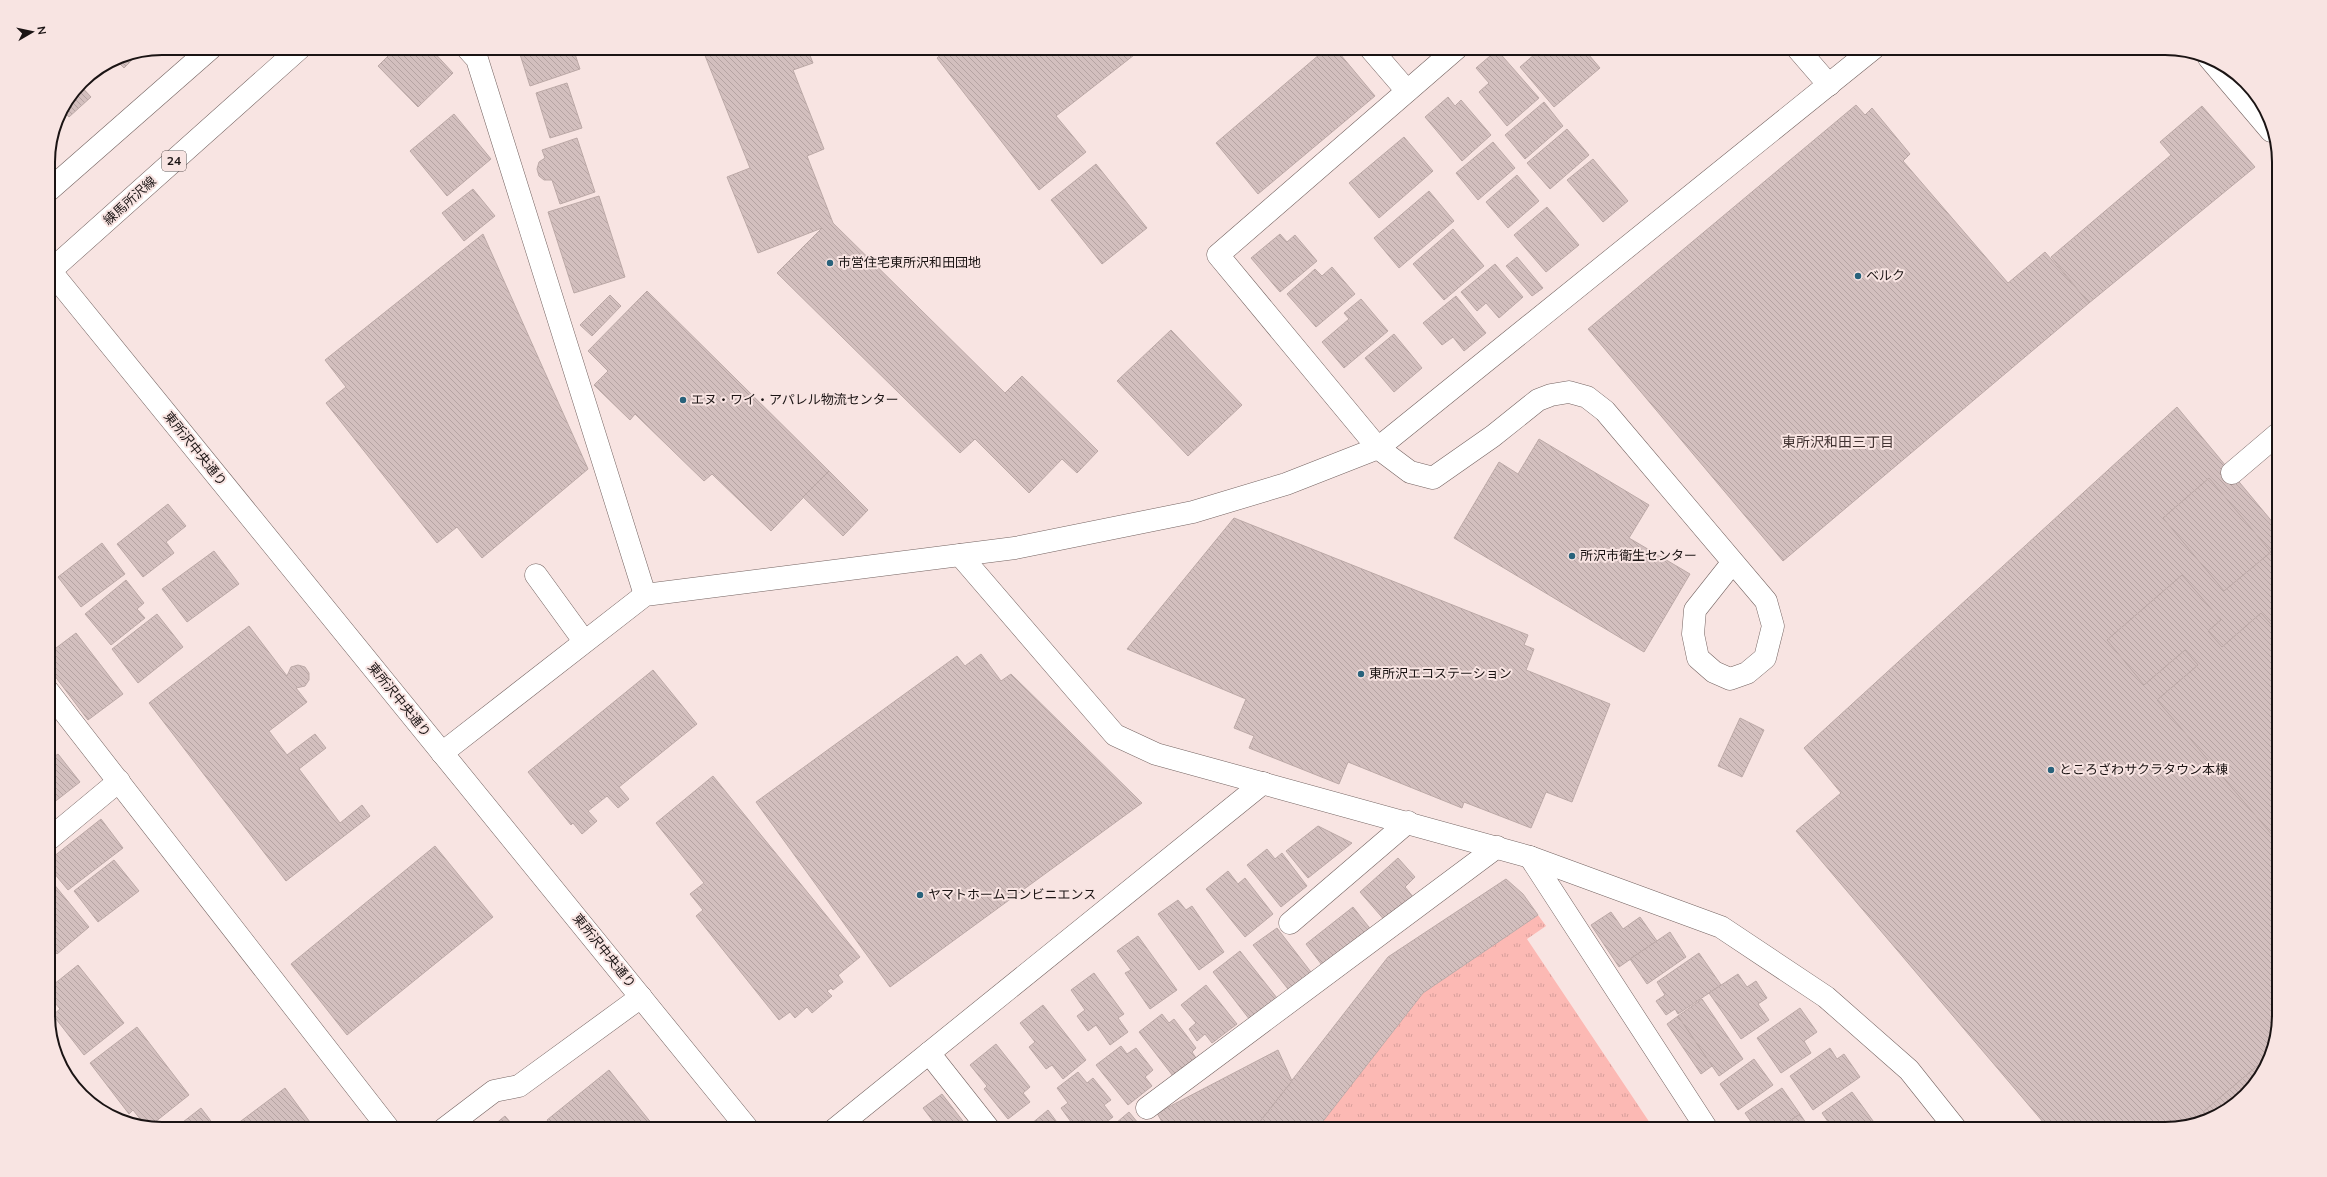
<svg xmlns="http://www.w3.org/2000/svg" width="2327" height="1177" viewBox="0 0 2327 1177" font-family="'Nunito Sans','Noto Sans JP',sans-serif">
	<defs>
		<pattern id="grass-tufts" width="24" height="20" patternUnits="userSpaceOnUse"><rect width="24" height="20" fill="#fcb9b4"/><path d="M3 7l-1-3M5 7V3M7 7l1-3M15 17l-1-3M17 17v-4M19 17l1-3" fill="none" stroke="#d79e9a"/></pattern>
		<pattern id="building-back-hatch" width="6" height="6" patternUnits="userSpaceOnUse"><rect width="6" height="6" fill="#d3bfbe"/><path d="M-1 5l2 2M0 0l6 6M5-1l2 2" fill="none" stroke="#b5a3a2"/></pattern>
	</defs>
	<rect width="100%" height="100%" fill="#f8e4e2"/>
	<polygon fill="url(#grass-tufts)" points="1538,915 1546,926 1527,939 1654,1129 1317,1129 1423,993"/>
	<g fill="url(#building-back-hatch)" stroke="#bca9a7">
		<polygon points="396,48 430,48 453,73 418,107 378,66"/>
		<polygon points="518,48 573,48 580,69 530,86"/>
		<polygon points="702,48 807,48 813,63 793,70 824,149 807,156 833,223 1005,393 1022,376 1098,451 1077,473 1062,459 1029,493 975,439 960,453 777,273 822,228 758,253 727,177 750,168"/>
		<polygon points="948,48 1143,48 1056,116 1086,152 1039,190 937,58"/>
		<polygon points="1327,48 1335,48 1375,96 1258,194 1216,143"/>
		<polygon points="1542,48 1583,48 1600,68 1554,107 1520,67"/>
		<polygon points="1497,50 1539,98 1507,126 1479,92 1489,83 1476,68"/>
		<polygon points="140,52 124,68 115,59 118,57"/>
		<polygon points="567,83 582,128 550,138 536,93"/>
		<polygon points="79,84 91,97 69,117 62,110"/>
		<polygon points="1448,97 1455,106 1461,100 1491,135 1462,161 1425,117"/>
		<polygon points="1544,102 1563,126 1525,159 1505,135"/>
		<polygon points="1856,105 1865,115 1872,108 1910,154 1903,161 2008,283 2045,252 2089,303 1783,561 1588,329"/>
		<polygon points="2202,106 2255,167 2089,303 2051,257 2171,155 2160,142"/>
		<polygon points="454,114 491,159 447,196 410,151"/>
		<polygon points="1567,129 1589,155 1550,189 1527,163"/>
		<polygon points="1404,137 1433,171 1379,218 1349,183"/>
		<polygon points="577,138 595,192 560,204 552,180 544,180 539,176 537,169 539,162 545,158 542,150"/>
		<polygon points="1493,142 1515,168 1478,200 1456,173"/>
		<polygon points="1593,159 1628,201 1603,222 1567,180"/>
		<polygon points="1096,164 1147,228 1102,264 1051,200"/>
		<polygon points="1517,175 1539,201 1508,228 1486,202"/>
		<polygon points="473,189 495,216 464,241 442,213"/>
		<polygon points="1429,191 1454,221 1399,268 1374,238"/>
		<polygon points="599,196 625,277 574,293 548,212"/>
		<polygon points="1547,207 1579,245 1546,272 1514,235"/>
		<polygon points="1453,229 1484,266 1444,300 1413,264"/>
		<polygon points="483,234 588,469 482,558 457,527 437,543 326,403 346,387 325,360"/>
		<polygon points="1280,234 1287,242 1295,235 1317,261 1280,292 1251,258"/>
		<polygon points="1517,257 1543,288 1532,296 1506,266"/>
		<polygon points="1495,264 1523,297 1499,318 1486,303 1477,311 1461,292"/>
		<polygon points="1332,267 1355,294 1316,327 1287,294 1315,269 1322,276"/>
		<polygon points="647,291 829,471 771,531 712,474 704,481 635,414 630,420 594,385 608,371 588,351"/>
		<polygon points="610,295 621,306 592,336 580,325"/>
		<polygon points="1456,296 1486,333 1464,351 1453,337 1442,345 1423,323"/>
		<polygon points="1361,299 1388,331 1344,368 1322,342 1349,319 1344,313"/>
		<polygon points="1171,330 1242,405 1188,456 1117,381"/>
		<polygon points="1394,334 1422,368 1394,392 1365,358"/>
		<polygon points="2177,407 2279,530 2279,1015 2267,1065 2228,1110 2166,1129 2049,1129 1796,831 1841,793 1804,748"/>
		<polygon points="1539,439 1649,505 1629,538 1690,574 1644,652 1454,538 1499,462 1518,474"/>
		<polygon points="829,471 868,510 843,536 803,497"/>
		<polygon points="2209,478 2271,552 2224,591 2163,518"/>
		<polygon points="168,504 186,526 166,542 174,553 143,577 117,544"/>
		<polygon points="1234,518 1528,635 1524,645 1534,649 1526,670 1610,704 1572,802 1546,792 1531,828 1464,802 1462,808 1348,762 1339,784 1249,748 1254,736 1234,728 1246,699 1127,649"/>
		<polygon points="102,543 125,574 81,607 58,577"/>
		<polygon points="214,551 239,584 187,622 162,589"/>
		<polygon points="2182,575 2221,620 2208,631 2222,647 2261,613 2279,633 2279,843 2157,700 2198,665 2185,650 2144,685 2107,640"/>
		<polygon points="126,580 144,603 137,609 145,618 111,645 85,614"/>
		<polygon points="157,614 183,647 138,683 112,649"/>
		<polygon points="249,626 287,676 291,667 298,665 305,667 309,673 309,680 305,686 296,688 307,702 269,731 287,755 315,734 326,748 299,769 340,823 362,805 370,816 286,881 149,703"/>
		<polygon points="76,633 123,694 88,720 48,667 48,654"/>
		<polygon points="981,654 1001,681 1011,674 1142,803 890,987 756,802 957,656 965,666"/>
		<polygon points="653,670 697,724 619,787 629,799 618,808 607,796 588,811 597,821 582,834 573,823 571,825 528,772"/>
		<polygon points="1740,718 1764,730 1742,777 1718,766"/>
		<polygon points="58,754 80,782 48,807 48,761"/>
		<polygon points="713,776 860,957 838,975 843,982 833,990 831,988 827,991 832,996 812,1013 807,1007 795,1018 790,1012 779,1020 696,916 703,910 690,894 704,883 656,823"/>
		<polygon points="101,819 123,848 68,890 48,866 48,861"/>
		<polygon points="1318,826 1352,843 1308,878 1286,851"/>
		<polygon points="435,846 493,917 347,1035 291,964"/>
		<polygon points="1267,849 1275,859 1282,853 1307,886 1281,907 1247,865"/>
		<polygon points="1398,858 1415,877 1405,887 1414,898 1387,923 1360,892"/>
		<polygon points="114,860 139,891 98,922 74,891"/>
		<polygon points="1228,871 1238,884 1245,878 1273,914 1245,937 1206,889"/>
		<polygon points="48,877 89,927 57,954 48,943"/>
		<polygon points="1506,879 1523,894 1538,915 1423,993 1317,1129 1254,1129 1388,957"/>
		<polygon points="1178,900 1186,910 1192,906 1224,952 1199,970 1158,914"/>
		<polygon points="1353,907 1372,931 1325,969 1306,944"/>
		<polygon points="1611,912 1623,929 1640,917 1657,941 1619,967 1591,925"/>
		<polygon points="1277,928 1314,976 1292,994 1253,945"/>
		<polygon points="1670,932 1686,957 1647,984 1630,959"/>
		<polygon points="1138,936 1177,990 1150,1009 1125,973 1131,970 1117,951"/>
		<polygon points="48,950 54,957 48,961"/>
		<polygon points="1240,951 1277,998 1250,1020 1213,972"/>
		<polygon points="1699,953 1721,985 1678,1014 1675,1009 1666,1015 1656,1001 1665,995 1657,982"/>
		<polygon points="78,965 124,1023 84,1055 53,1015 60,1009 48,994 48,989"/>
		<polygon points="1094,973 1124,1014 1118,1018 1128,1032 1110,1045 1096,1025 1088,1031 1077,1016 1085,1010 1071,990"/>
		<polygon points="1738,974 1747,987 1756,981 1767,998 1758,1004 1769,1020 1741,1039 1709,993"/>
		<polygon points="1206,985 1237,1024 1212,1043 1205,1034 1197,1041 1189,1029 1196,1023 1181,1005"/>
		<polygon points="1702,999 1743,1059 1719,1076 1678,1016"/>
		<polygon points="1043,1005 1086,1060 1063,1079 1052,1065 1046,1069 1029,1047 1035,1042 1020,1023"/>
		<polygon points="1800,1008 1817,1032 1804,1041 1811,1053 1781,1073 1757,1038"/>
		<polygon points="1162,1014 1169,1023 1174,1019 1196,1048 1192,1052 1196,1058 1173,1076 1139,1032"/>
		<polygon points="1678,1016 1712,1066 1701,1074 1667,1024"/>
		<polygon points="137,1027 189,1095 150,1126 145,1125 133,1110 129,1114 90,1063"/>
		<polygon points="996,1044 1030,1087 1023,1093 1030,1102 1008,1119 984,1089 987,1086 970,1065"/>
		<polygon points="1121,1046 1127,1054 1136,1048 1153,1070 1145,1077 1152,1086 1128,1105 1096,1065"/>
		<polygon points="1830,1048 1837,1059 1844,1054 1860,1077 1813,1110 1790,1076"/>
		<polygon points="1278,1050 1292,1081 1254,1129 1166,1129 1157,1113"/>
		<polygon points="2270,1055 2267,1065 2228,1110 2207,1116 2203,1112"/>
		<polygon points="1754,1059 1773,1085 1738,1110 1720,1084"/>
		<polygon points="609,1070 656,1129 554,1129 547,1120"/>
		<polygon points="1078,1072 1087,1083 1093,1078 1111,1100 1104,1105 1113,1117 1097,1129 1089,1129 1082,1120 1074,1126 1061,1108 1068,1103 1057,1088"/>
		<polygon points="285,1088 315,1129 234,1129 233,1127"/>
		<polygon points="1782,1088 1800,1114 1778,1129 1756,1129 1745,1113"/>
		<polygon points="1852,1092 1876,1125 1870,1129 1833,1129 1822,1113"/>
		<polygon points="942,1094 969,1129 939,1129 923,1108"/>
		<polygon points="201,1108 217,1129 174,1129"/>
		<polygon points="1048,1110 1062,1129 1025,1129"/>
		<polygon points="1129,1112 1143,1129 1109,1129"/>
		<polygon points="1800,1114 1810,1129 1778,1129"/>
		<polygon points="505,1116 516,1129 489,1129"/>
		<polygon points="910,1124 914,1129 903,1129"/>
	</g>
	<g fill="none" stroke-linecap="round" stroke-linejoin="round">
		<defs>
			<g id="lane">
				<polyline points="1378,448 1410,472 1433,478 1493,436 1538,400 1551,395 1569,392 1587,397 1605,411 1766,601 1773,626 1765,658 1747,673 1730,679 1714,672 1698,658 1693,634 1695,610 1733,562"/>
				<polyline points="536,575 584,641"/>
				<polyline points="1290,923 1408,822"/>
				<polyline points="929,1053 989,1129"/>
				<polyline points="1147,1108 1497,847"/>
				<polyline points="444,1129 494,1091 519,1086 641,997"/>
			</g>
			<g id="street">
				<polyline points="467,48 477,59 645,595"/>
				<polyline points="1370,48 1407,91"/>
				<polyline points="1797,48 1829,85"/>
				<polyline points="2209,58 2271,131"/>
				<polyline points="1378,448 1218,255 1457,48"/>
				<polyline points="2232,473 2279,433"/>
				<polyline points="960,555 1115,735 1156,754 1530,857 1721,927 1826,997 1909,1070 1956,1129"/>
				<polyline points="48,691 389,1129"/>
				<polyline points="442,753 645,595 1015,548 1193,512 1286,484 1378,448 1874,48"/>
				<polyline points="48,840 119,781"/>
				<polyline points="1530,857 1707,1129"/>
				<polyline points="835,1129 1263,783"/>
			</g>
			<polyline id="secondary" points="48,268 748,1129"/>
			<g id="primary">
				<polyline points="48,191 211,48"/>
				<polyline points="48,273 300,48"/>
			</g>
		</defs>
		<use href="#lane" stroke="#746361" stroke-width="23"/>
		<use href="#street" stroke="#746361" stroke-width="23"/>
		<use href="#secondary" stroke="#746361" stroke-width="23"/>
		<use href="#primary" stroke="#746361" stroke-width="23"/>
		<use href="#lane" stroke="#fff" stroke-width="22"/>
		<use href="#street" stroke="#fff" stroke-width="22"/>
		<use href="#secondary" stroke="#fff" stroke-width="22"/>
		<use href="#primary" stroke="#fff" stroke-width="22"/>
	</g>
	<g fill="#28627b" stroke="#f8e4e2" stroke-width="1.5">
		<circle cx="830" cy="263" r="4"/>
		<circle cx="1858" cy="276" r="4"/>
		<circle cx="683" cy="400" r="4"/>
		<circle cx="1572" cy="556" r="4"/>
		<circle cx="1361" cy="674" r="4"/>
		<circle cx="2051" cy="770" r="4"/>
		<circle cx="920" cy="895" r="4"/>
	</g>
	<g text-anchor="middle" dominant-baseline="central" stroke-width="4" stroke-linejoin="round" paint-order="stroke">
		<rect fill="#f8e4e2" stroke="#5d5252" stroke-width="1" x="162" y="151" width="24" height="20" rx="3"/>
		<g font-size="12" font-weight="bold" fill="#1b1414">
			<text x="174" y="161">24</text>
		</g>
		<g font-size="13" fill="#1b1414" stroke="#f8e4e2">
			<text transform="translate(130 201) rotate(-42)">練馬所沢線</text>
			<text transform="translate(195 449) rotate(51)">東所沢中央通り</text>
			<text transform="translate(399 700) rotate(51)">東所沢中央通り</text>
			<text transform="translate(604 951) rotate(51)">東所沢中央通り</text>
		</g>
		<g font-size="13" fill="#1b1414" stroke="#f8e4e2" text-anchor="start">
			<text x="838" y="263">市営住宅東所沢和田団地</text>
			<text x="1866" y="276">ベルク</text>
			<text x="691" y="400">エヌ・ワイ・アパレル物流センター</text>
			<text x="1580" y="556">所沢市衛生センター</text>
			<text x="1369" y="674">東所沢エコステーション</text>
			<text x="2059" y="770">ところざわサクラタウン本棟</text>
			<text x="928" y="895">ヤマトホームコンビニエンス</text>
		</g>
		<g font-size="14" fill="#423332" stroke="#f8e4e2">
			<text x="1838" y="442">東所沢和田三丁目</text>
		</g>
	</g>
	<path d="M0 0H2327V1177H0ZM162 55H2165A107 107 0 0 1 2272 162V1015A107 107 0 0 1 2165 1122H162A107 107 0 0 1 55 1015V162A107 107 0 0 1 162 55Z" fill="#f8e4e2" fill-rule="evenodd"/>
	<path fill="none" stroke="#1b1414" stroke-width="2" d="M162 55H2165A107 107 0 0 1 2272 162V1015A107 107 0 0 1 2165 1122H162A107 107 0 0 1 55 1015V162A107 107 0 0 1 162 55Z"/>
	<g transform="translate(32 32) rotate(81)" stroke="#f8e4e2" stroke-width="3" paint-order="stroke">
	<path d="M0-3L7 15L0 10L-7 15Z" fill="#1b1414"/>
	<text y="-6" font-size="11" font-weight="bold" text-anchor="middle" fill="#1b1414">N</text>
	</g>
</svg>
